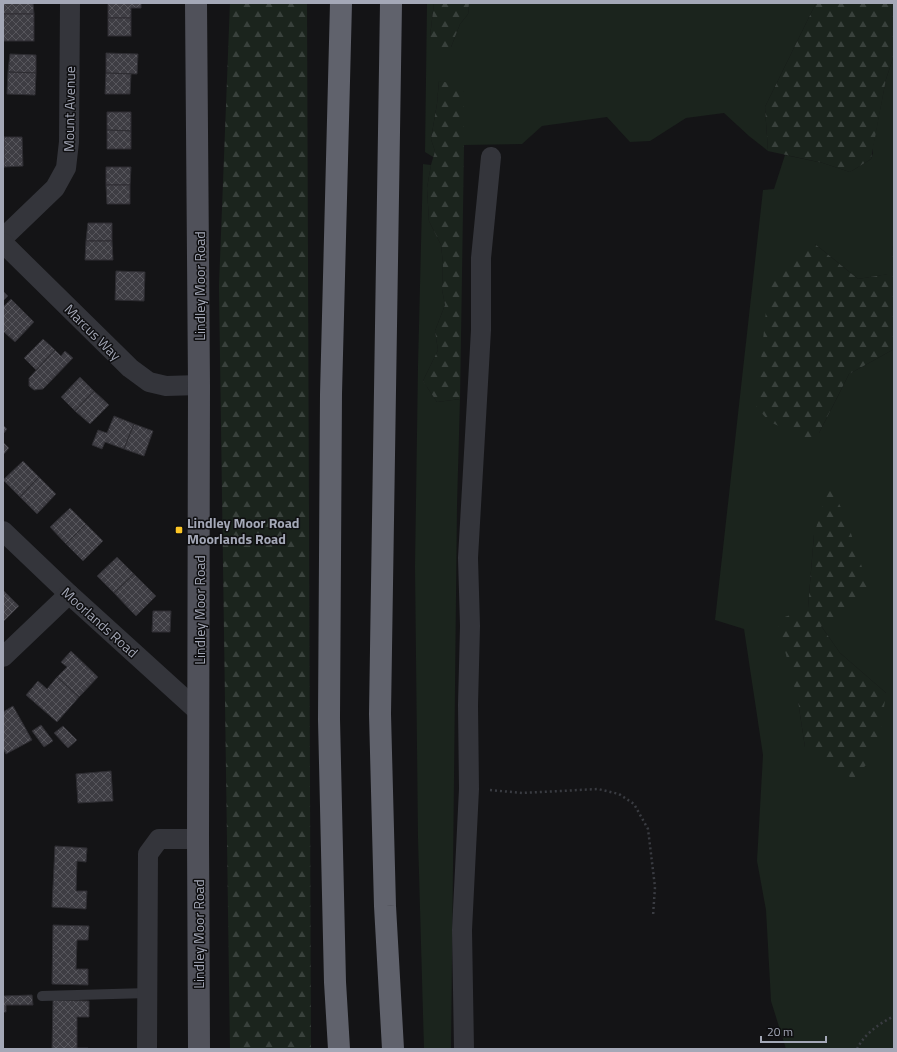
<svg xmlns="http://www.w3.org/2000/svg" width="897" height="1052" viewBox="0 0 897 1052" font-family="'Titillium Web',sans-serif">
	<defs>
		<pattern id="forest-firs" width="22" height="20" patternUnits="userSpaceOnUse"><rect width="22" height="20" fill="#1b241d"/><path d="M5 1l3.5 6h-7zM16 11l3.5 6h-7z" fill="#39413c"/></pattern>
		<pattern id="building-cross-hatch" width="8" height="8" patternUnits="userSpaceOnUse"><rect width="8" height="8" fill="#3e3d43"/><path d="M0 0l8 8M0 8l8-8" fill="none" stroke="#57565c"/></pattern>
	</defs>
	<rect width="100%" height="100%" fill="#141416"/>
	<g fill="#1b241d" fill-rule="evenodd">
		<polygon points="427,3 434,3 430,37 451,47 460,24 468,14 469,3 816,3 765,107 768,151 749,136 724,113 686,118 650,141 630,142 607,117 571,122 542,126 522,144 464,145 464,92 439,81 437,104 431,139 435,151 433,157 425,152"/>
		<path d="M894,55V239L889,274L858,279L815,244L819,433L849,374L894,349V1049H786L771,1001L766,910L757,861L763,755L744,629L715,620L763,190L774,189L785,155L823,163L850,172L871,159L873,153V146L886,79ZM814,535L821,626L840,653L886,693L805,747L798,701L808,608Z"/>
		<polygon points="423,164 431,165 427,188 429,221 441,245 443,263 442,289 445,305 435,331 438,350 423,381 437,402 460,399 457,506 451,1049 424,1049 418,838 415,567 418,366"/>
	</g>
	<g fill="url(#forest-firs)">
		<polygon points="230,3 307,3 311,1049 230,1049 219,286"/>
		<polygon points="434,3 469,3 468,14 460,24 451,47 443,53 430,37"/>
		<polygon points="816,3 894,3 894,55 886,79 871,159 850,172 823,163 768,151 765,107"/>
		<polygon points="439,81 456,84 464,92 464,145 460,399 437,402 423,381 438,350 435,331 445,305 442,289 443,263 441,245 429,221 427,188 431,165 435,151 431,139 437,104"/>
		<polygon points="894,239 894,349 849,374 819,433 810,440 770,422 756,407 766,311 771,276 815,244 858,279 888,274"/>
		<polygon points="829,483 846,518 871,595 821,626 840,653 886,693 881,729 866,765 853,779 805,747 798,701 777,620 808,608 814,535"/>
	</g>
	<g fill="url(#building-cross-hatch)" stroke="#2e2d32">
		<polygon points="3,3 33,3 34,14 3,14"/>
		<polygon points="108,3 141,3 141,8 131,8 131,18 108,18"/>
		<rect x="3" y="14" width="31" height="27"/>
		<rect x="108" y="18" width="23" height="18"/>
		<polygon points="106,53 138,54 137,74 106,73"/>
		<polygon points="10,54 36,55 36,73 8,72"/>
		<polygon points="8,72 36,73 35,95 7,94"/>
		<polygon points="106,73 131,74 130,94 105,94"/>
		<polygon points="107,112 131,112 131,131 107,130"/>
		<polygon points="107,130 131,131 131,149 107,149"/>
		<rect x="3" y="137" width="1" height="30"/>
		<polygon points="4,137 22,137 23,166 4,167"/>
		<polygon points="106,167 131,167 130,185 106,185"/>
		<polygon points="106,185 130,185 130,204 107,204"/>
		<polygon points="88,223 112,223 112,241 86,241"/>
		<polygon points="86,241 112,241 113,260 85,260"/>
		<polygon points="116,271 145,272 144,301 115,300"/>
		<polygon points="3,291 8,296 3,301"/>
		<polygon points="11,299 34,322 15,342 3,331 3,307"/>
		<polygon points="43,339 55,350 36,370 24,358"/>
		<polygon points="55,350 61,356 65,351 73,358 43,389 34,390 29,386 29,378"/>
		<polygon points="80,377 94,391 75,411 61,397"/>
		<polygon points="94,391 109,405 90,424 75,411"/>
		<polygon points="114,416 134,424 124,449 105,442 102,449 92,445 98,430 107,433"/>
		<polygon points="134,424 153,431 144,456 124,449"/>
		<polygon points="3,425 7,429 3,434"/>
		<polygon points="3,442 9,448 3,455"/>
		<polygon points="23,461 39,477 20,497 3,480"/>
		<polygon points="39,477 56,494 37,514 20,497"/>
		<polygon points="70,508 86,524 66,544 50,527"/>
		<polygon points="86,524 103,541 83,561 66,544"/>
		<polygon points="117,557 134,574 114,593 97,576"/>
		<polygon points="134,574 156,596 136,616 114,593"/>
		<polygon points="3,590 19,606 3,622"/>
		<polygon points="153,611 171,611 170,632 152,632"/>
		<polygon points="71,651 98,677 79,697 57,677 67,667 61,662"/>
		<polygon points="57,677 79,697 57,722 26,695 38,681 47,689"/>
		<polygon points="13,706 32,740 6,754 3,748 3,712"/>
		<polygon points="41,725 53,741 44,747 32,731"/>
		<polygon points="63,726 77,740 68,748 54,733"/>
		<polygon points="111,771 113,801 78,803 76,774"/>
		<polygon points="55,846 87,848 86,862 77,861 76,891 87,891 86,909 52,907"/>
		<polygon points="53,925 89,926 88,940 77,940 76,969 88,969 88,985 52,984"/>
		<polygon points="32,995 33,1005 6,1005 6,1012 3,1012 3,996"/>
		<polygon points="53,1000 89,1001 89,1017 77,1017 77,1048 88,1048 88,1049 52,1049"/>
	</g>
	<g fill="none" stroke-linecap="round" stroke-linejoin="round">
		<g stroke="#3a3c42" stroke-width="2.5" stroke-dasharray="2 3" stroke-linecap="butt">
			<polyline points="490,790 522,793 598,789 619,794 634,804 648,829 655,887 653,916"/>
			<path d="M857,1049C865,1033 879,1024 894,1016"/>
		</g>
		<polyline stroke="#34353b" stroke-width="10" points="42,996 148,993"/>
		<g stroke="#34353b" stroke-width="20">
			<polyline points="3,238 55,188 66,168 69,142 70,3"/>
			<polyline points="3,243 130,368 149,382 166,386 199,385"/>
			<polyline points="3,531 69,594 199,712"/>
			<polyline points="3,657 69,594"/>
			<polyline points="147,1049 148,854 159,839 198,839"/>
			<polyline points="464,1049 462,930 469,789 468,705 470,626 468,558 481,330 481,258 491,157"/>
		</g>
		<polyline stroke="#50515a" stroke-width="22" points="196,3 199,385 198,839 199,1049"/>
		<g stroke="#60626c" stroke-width="22">
			<polyline points="391,3 380,714 385,906 393,1049"/>
			<polyline points="339,1049 335,982 329,719 331,394 341,3"/>
		</g>
	</g>
	<rect fill="#fdc625" stroke="#0f0f11" stroke-width="1.5" x="175" y="526" width="8" height="8" rx="2"/>
	<g text-anchor="middle" dominant-baseline="central" stroke-width="3" stroke-linejoin="round" paint-order="stroke">
		<g font-size="14" fill="#a4a8b7" stroke="#0f0f11">
			<text transform="translate(69 109) rotate(-89)">Mount Avenue</text>
			<text transform="translate(199 286) rotate(-90)">Lindley Moor Road</text>
			<text transform="translate(93 332) rotate(45)">Marcus Way</text>
			<text transform="translate(199 610) rotate(-90)">Lindley Moor Road</text>
			<text transform="translate(100 622) rotate(42)">Moorlands Road</text>
			<text transform="translate(198 934) rotate(-90)">Lindley Moor Road</text>
		</g>
		<g font-size="14" font-weight="bold" fill="#a4a8b7" stroke="#0f0f11" text-anchor="start">
			<text x="187" y="522">Lindley Moor Road<tspan x="187" dy="16">Moorlands Road</tspan></text>
		</g>
	</g>
	<rect width="897" height="1052" fill="none" stroke="#a4a8b7" stroke-width="8"/>
	<path d="M761 1036v6h65v-6" fill="none" stroke="#a4a8b7" stroke-width="2"/>
	<text x="767" y="1036" font-size="12" fill="#a4a8b7" stroke="#0f0f11" stroke-width="3" paint-order="stroke">20 m</text>
</svg>
